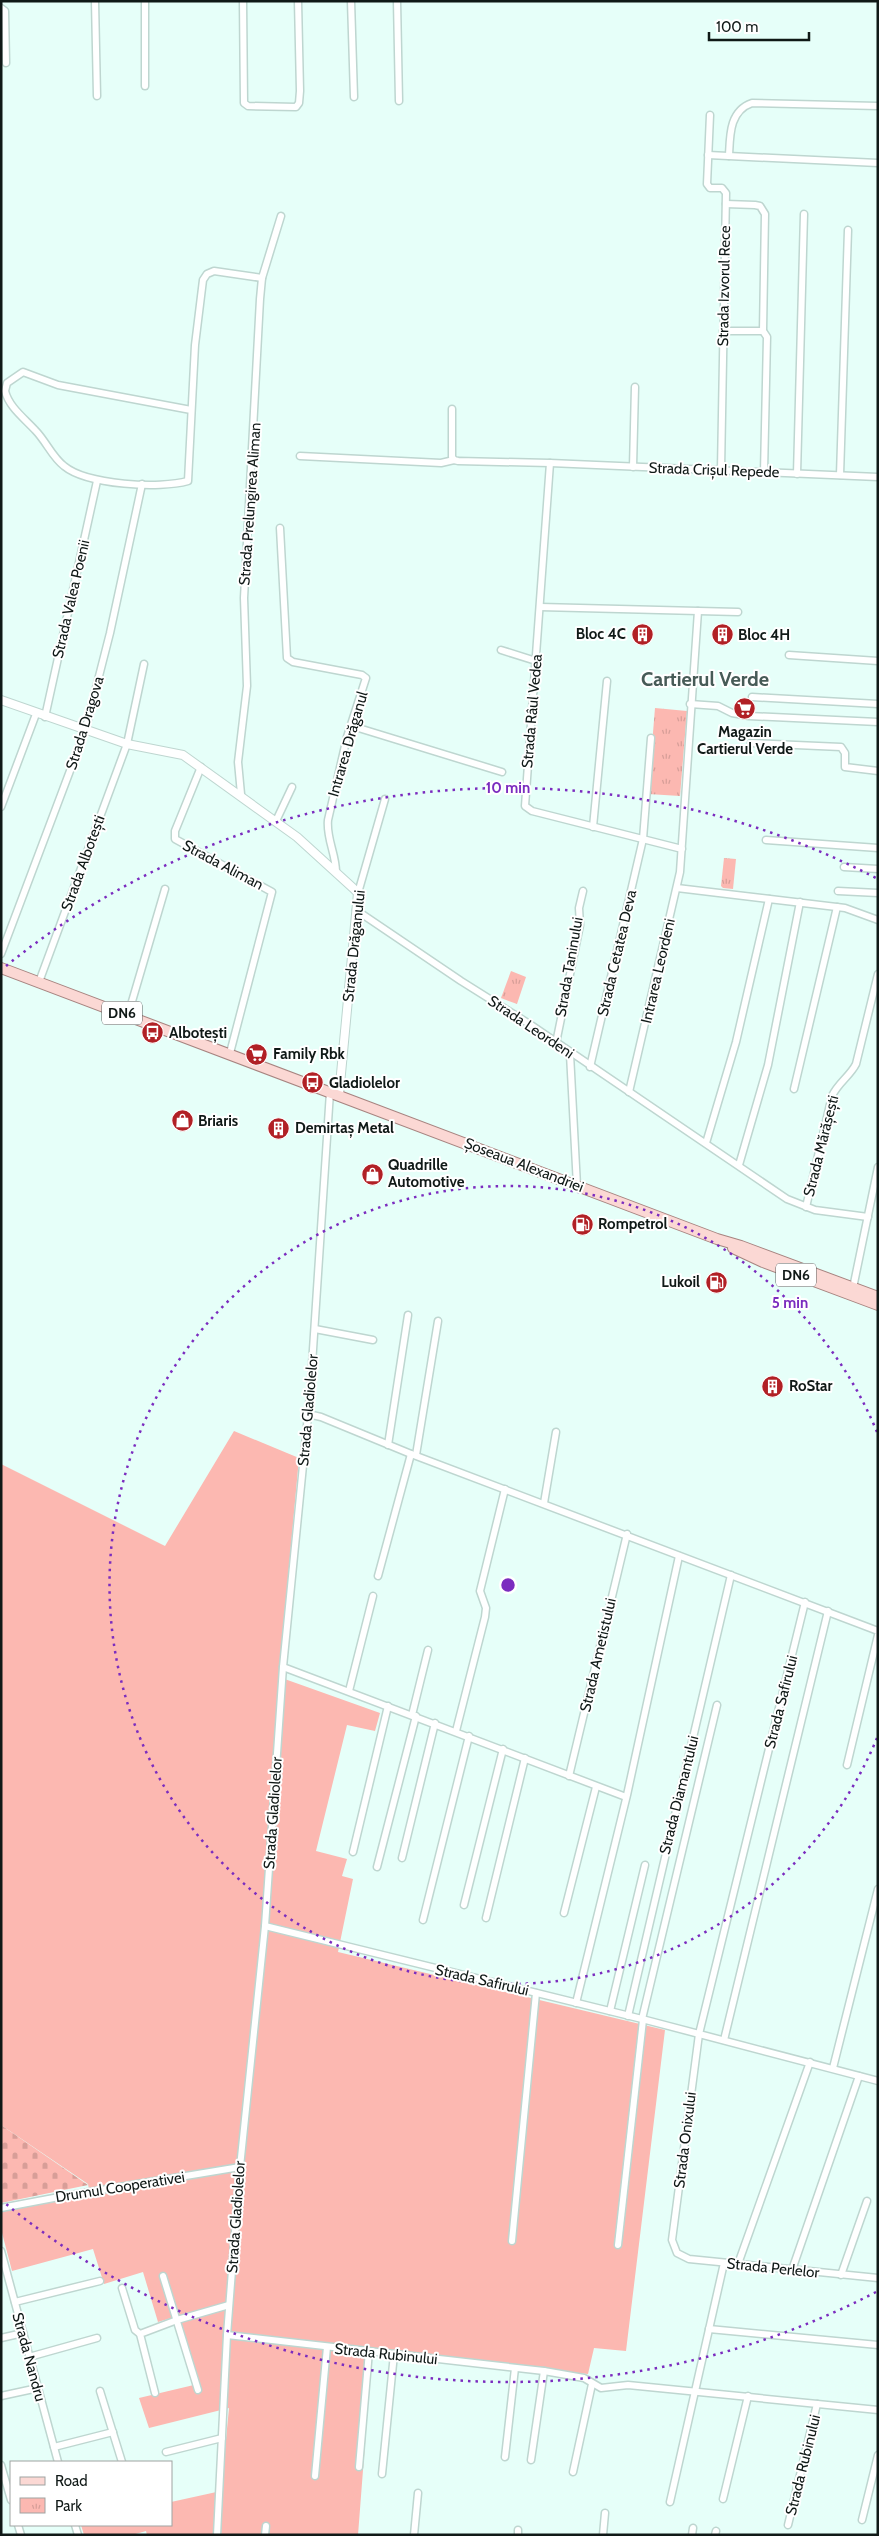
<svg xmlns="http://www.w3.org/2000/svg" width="879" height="2536" viewBox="0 0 879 2536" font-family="Cabin,sans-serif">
	<defs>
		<pattern id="cemetery-stones" width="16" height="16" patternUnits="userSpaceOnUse" patternTransform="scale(1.25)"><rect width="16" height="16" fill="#fcb8b1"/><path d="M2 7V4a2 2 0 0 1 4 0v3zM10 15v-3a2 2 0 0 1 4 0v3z" fill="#d79e98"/></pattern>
		<pattern id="park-tufts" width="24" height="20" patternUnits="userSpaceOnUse" patternTransform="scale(1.25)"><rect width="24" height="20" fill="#fcb8b1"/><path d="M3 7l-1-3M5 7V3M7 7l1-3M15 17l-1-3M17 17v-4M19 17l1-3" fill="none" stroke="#d79e98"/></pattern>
	</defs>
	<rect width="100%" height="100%" fill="#e6fff9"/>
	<polygon fill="#fcb8b1" points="234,1431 299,1458 279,1677 380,1713 375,1731 347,1725 316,1851 347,1859 342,1876 353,1879 338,1952 665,2030 626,2351 594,2348 588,2374 372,2353 358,2535 147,2535 146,2531 132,2535 84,2535 81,2525 171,2525 171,2502 221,2491 229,2408 149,2428 139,2398 198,2384 178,2316 158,2322 143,2272 104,2284 93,2249 12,2271 1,2229 1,2211 90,2195 88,2184 1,2125 1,1464 165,1546"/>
	<polygon fill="url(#cemetery-stones)" points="1,2125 88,2185 1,2203"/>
	<g fill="url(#park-tufts)">
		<polygon points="655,708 687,711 680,796 648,794"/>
		<polygon points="724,858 736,859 733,889 723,888 721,886"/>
		<polygon points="511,971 526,977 517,1004 501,998"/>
	</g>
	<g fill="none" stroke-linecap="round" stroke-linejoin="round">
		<defs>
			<g id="minor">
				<polyline points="95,1 97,96"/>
				<polyline points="243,1 244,103 248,106 296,107 299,103 300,91 298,1"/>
				<polyline points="351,1 354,97"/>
				<polyline points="397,1 399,101"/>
				<polyline points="1,8 5,11 6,63"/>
				<polyline points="145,86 145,1"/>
				<polyline points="710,115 707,184 710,188 722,188 726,193 721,470"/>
				<polyline points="708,155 878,163"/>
				<path d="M729,156C730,136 729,111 752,103L878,106"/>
				<polyline points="726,204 755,205 760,206 765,214 763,331 767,337 764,472"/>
				<polyline points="723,331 763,331"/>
				<polyline points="452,409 452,457 454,460 458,461 550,463 878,477"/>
				<path d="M191,410L58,385L23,372L7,383L5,391C9,407 24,418 35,430C46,441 52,457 64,466C87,485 160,489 188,481L195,345L203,280L207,274L214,271L262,278"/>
				<polyline points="300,456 441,463 454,460"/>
				<polyline points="550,463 525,806 532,811 682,849"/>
				<polyline points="633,467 635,387"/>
				<polyline points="797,474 804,214"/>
				<polyline points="840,475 848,230"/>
				<path d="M280,528L287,658L293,662L362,675L366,678L347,737L328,820C326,838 336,854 336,872"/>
				<polyline points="540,607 738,612"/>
				<polyline points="501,650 536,661"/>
				<polyline points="789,655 878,661"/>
				<polyline points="752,697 878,704"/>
				<polyline points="690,704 718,706 732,713 749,716 878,722"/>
				<polyline points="45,717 97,481"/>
				<polyline points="352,726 502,772"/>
				<polyline points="751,743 841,747 845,753 845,767 878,771"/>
				<polyline points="201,767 175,831 175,839 272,892 230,1053"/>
				<polyline points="241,794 238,762 247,686 244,598 260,299 262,278 281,216"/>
				<polyline points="1,807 36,714"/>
				<polyline points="276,821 292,787"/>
				<polyline points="593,827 607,681"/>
				<polyline points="766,840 878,848"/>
				<polyline points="844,867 878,869"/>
				<polyline points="677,888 845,908 878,920"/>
				<polyline points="838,891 878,893"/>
				<polyline points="358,893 385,799"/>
				<polyline points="356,910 461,981 531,1025 787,1199 815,1210 868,1217"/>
				<polyline points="1,954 85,731 110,633 142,484"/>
				<polyline points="39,982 127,744 144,664"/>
				<polyline points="128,1015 165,889"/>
				<polyline points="556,1043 580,925 579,908 583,891"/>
				<polyline points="570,1054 577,1186"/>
				<polyline points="590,1067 643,839 651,738"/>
				<polyline points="794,1089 837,907"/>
				<polyline points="629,1092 680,872 698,611"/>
				<polyline points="706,1143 736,1042 769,899"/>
				<polyline points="739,1165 768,1065 800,902"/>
				<path d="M806,1207L832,1096C838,1083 850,1076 856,1064L878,974"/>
				<polyline points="853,1288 878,1167"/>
				<polyline points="315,1329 373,1340"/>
				<polyline points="308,1414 321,1417 411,1454 878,1631"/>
				<polyline points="388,1445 408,1315"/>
				<polyline points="416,1455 438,1321"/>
				<polyline points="544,1503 556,1432"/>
				<polyline points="378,1576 411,1454"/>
				<polyline points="805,1602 699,2034 672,2240 677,2253 689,2259 878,2278"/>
				<polyline points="283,1667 626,1797"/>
				<polyline points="349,1691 373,1596"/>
				<polyline points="412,1715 428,1650"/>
				<polyline points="456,1731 485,1617 486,1608 480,1591 505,1489"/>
				<polyline points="847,1765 878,1635"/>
				<polyline points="569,1776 627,1534"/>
				<polyline points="353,1852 388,1706"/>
				<polyline points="402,1858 435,1723"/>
				<polyline points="377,1867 416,1716"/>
				<polyline points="464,1905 503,1749"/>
				<polyline points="564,1913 596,1787"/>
				<polyline points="486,1918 525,1758"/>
				<polyline points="423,1920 469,1736"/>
				<polyline points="265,1926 642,2019 878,2081"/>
				<polyline points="576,2003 627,1795 679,1556"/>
				<polyline points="610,2011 645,1865"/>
				<polyline points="628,2016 731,1575"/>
				<polyline points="642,2019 717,1705"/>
				<polyline points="724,2040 828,1611"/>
				<polyline points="833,2068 878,1889"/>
				<polyline points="1,2208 59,2197 240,2167"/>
				<polyline points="512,2241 536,1993"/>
				<polyline points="618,2245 643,2020"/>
				<polyline points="1,2251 58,2462"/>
				<polyline points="738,2264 810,2062"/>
				<polyline points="792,2270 859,2076"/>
				<polyline points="841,2275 867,2201"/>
				<polyline points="163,2276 198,2390"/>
				<polyline points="122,2288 135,2330 140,2334"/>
				<polyline points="15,2302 100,2281"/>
				<polyline points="709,2329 878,2345"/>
				<polyline points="227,2335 544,2371 584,2378 601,2388 628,2385 878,2410"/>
				<polyline points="1,2338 23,2333"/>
				<polyline points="29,2357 97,2338"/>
				<polyline points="100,2391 122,2462"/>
				<polyline points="155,2393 140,2334 177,2320 229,2305"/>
				<polyline points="1,2396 38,2388"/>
				<polyline points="54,2447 113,2432"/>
				<polyline points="166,2452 222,2438"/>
				<polyline points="505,2457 515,2368"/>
				<polyline points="531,2460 544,2371"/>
				<polyline points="1,2465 11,2500"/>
				<polyline points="359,2467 369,2351"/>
				<polyline points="573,2472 592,2384"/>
				<polyline points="382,2474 394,2354"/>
				<polyline points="315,2476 327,2347"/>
				<polyline points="723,2499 748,2396"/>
				<polyline points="670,2502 724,2263"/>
				<polyline points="862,2520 878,2455"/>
				<polyline points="18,2525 21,2535"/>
				<polyline points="75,2525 78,2535"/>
				<polyline points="788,2525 817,2404"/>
				<polyline points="217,2535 227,2335 240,2167 265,1926 283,1667 310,1395 330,1092"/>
				<polyline points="265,2535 266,2526"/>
				<polyline points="414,2535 418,2493"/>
				<polyline points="518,2535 518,2530"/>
				<polyline points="603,2535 605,2513"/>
				<polyline points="692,2535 693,2528"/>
				<polyline points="715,2535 716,2531"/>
			</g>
			<polyline id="tertiary" points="1,700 127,744 183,755 297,837 353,888 358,893 339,1095"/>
			<g id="primary">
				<polyline points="1,968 717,1239 741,1246 878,1297"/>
				<polyline points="733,1248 763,1262 878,1305"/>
			</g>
		</defs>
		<use href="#minor" stroke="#bed6d0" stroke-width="9"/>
		<use href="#tertiary" stroke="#bed6d0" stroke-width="10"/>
		<use href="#primary" stroke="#a78480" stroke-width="12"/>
		<use href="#minor" stroke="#fff" stroke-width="6"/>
		<use href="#tertiary" stroke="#fff" stroke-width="8"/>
		<use href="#primary" stroke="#fbd8d4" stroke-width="10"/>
	</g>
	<g fill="none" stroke="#7b2cbf" stroke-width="2.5" stroke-dasharray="2.5 5">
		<path d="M877 1738A399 399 0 1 1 877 1432"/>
		<path d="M876 2292A797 797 0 0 1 6 2204M6 966A797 797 0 0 1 876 878"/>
	</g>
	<defs>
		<symbol id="building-disc" viewBox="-11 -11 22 22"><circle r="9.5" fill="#b12025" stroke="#fff"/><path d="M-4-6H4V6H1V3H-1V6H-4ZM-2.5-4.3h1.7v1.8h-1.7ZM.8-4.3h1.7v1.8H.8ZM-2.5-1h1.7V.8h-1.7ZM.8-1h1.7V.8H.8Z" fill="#fff"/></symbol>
		<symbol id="supermarket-disc" viewBox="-11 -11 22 22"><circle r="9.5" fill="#b12025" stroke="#fff"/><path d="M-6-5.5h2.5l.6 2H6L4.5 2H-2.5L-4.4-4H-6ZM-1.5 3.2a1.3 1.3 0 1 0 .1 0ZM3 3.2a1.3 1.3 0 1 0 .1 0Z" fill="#fff"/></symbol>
		<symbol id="bus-disc" viewBox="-11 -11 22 22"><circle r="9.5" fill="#b12025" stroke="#fff"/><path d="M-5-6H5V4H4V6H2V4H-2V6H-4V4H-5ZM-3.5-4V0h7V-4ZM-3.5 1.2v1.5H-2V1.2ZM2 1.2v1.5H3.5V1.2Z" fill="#fff"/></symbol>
		<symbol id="shop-disc" viewBox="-11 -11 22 22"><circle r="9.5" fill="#b12025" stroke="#fff"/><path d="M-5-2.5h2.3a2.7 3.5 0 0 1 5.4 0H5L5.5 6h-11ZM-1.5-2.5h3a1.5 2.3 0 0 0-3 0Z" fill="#fff"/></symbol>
		<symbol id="fuel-disc" viewBox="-11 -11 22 22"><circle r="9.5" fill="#b12025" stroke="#fff"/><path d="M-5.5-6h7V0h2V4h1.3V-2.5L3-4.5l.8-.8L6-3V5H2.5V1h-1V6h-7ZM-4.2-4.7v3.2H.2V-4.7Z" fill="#fff"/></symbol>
	</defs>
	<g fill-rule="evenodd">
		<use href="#building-disc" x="630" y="622" width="25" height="25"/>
		<use href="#building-disc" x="710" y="622" width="25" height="25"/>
		<use href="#supermarket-disc" x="732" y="696" width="25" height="25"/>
		<use href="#bus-disc" x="140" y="1020" width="25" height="25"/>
		<use href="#supermarket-disc" x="244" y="1042" width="25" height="25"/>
		<use href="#bus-disc" x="300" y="1070" width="25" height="25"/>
		<use href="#shop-disc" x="170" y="1108" width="25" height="25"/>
		<use href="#building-disc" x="266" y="1116" width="25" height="25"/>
		<use href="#shop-disc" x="360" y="1162" width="25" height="25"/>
		<use href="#fuel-disc" x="570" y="1212" width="25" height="25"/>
		<use href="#fuel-disc" x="704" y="1270" width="25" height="25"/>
		<use href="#building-disc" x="760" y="1374" width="25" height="25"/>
	</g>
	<g text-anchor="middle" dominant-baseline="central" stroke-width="4" stroke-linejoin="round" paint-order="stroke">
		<g fill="#fff" stroke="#585e5d" stroke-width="1">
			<rect x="102" y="1001.5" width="40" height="23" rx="4"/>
			<rect x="776" y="1263.5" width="40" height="23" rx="4"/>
		</g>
		<g font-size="14" font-weight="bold" fill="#101917">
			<text x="122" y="1013">DN6</text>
			<text x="796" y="1275">DN6</text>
		</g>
		<g font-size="15" fill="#101917" stroke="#fff">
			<text transform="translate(724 286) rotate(-89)">Strada Izvorul Rece</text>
			<text transform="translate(714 470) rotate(2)">Strada Crișul Repede</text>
			<text transform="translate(250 504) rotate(-86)">Strada Prelungirea Aliman</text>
			<text transform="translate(71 599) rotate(-77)">Strada Valea Poenii</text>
			<text transform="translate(532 711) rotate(-85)">Strada Râul Vedea</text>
			<text transform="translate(85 723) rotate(-73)">Strada Dragova</text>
			<text transform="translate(348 744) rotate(-74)">Intrarea Drăganul</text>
			<text transform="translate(83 863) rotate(-70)">Strada Albotești</text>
			<text transform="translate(223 865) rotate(28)">Strada Aliman</text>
			<text transform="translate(354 946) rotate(-84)">Strada Drăganului</text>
			<text transform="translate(617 953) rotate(-77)">Strada Cetatea Deva</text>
			<text transform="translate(569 967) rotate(-80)">Strada Taninului</text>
			<text transform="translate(658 971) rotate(-77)">Intrarea Leordeni</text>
			<text transform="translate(531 1027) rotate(34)">Strada Leordeni</text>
			<text transform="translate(821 1146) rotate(-76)">Strada Mărășești</text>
			<text transform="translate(524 1165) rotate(21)">Șoseaua Alexandriei</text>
			<text transform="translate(308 1410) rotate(-85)">Strada Gladiolelor</text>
			<text transform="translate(598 1655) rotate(-77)">Strada Ametistului</text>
			<text transform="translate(781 1702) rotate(-76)">Strada Safirului</text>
			<text transform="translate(679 1795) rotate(-76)">Strada Diamantului</text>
			<text transform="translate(273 1813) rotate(-86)">Strada Gladiolelor</text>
			<text transform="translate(482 1980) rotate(13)">Strada Safirului</text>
			<text transform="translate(685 2140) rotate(-83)">Strada Onixului</text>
			<text transform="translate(120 2187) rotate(-9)">Drumul Cooperativei</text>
			<text transform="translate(236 2217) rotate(-86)">Strada Gladiolelor</text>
			<text transform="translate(773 2268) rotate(6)">Strada Perlelor</text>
			<text transform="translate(386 2354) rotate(6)">Strada Rubinului</text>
			<text transform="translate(29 2357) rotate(75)">Strada Nandru</text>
			<text transform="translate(803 2465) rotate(-76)">Strada Rubinului</text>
		</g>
		<g font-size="15" font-weight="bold" fill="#101917" stroke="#fff" text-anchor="start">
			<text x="626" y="634" text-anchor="end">Bloc 4C</text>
			<text x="738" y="635">Bloc 4H</text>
			<text x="745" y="732" text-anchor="middle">Magazin<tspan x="745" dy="17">Cartierul Verde</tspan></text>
			<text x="169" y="1033">Albotești</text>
			<text x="273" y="1054">Family Rbk</text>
			<text x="329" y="1083">Gladiolelor</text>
			<text x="198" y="1121">Briaris</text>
			<text x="295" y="1128">Demirtaș Metal</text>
			<text x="388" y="1165">Quadrille<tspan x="388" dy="17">Automotive</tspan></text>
			<text x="598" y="1224">Rompetrol</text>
			<text x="700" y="1282" text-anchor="end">Lukoil</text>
			<text x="789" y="1386">RoStar</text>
		</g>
		<g font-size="20" font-weight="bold" fill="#475b57" stroke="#fff">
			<text x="705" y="679">Cartierul Verde</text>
		</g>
	</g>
	<circle cx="508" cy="1585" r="8" fill="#7b2cbf" stroke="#fff" stroke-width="2.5"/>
	<g font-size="15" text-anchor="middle" font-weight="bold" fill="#7b2cbf" stroke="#fff" stroke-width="4" stroke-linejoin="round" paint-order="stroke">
		<text x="508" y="793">10 min</text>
		<text x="790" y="1308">5 min</text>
	</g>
	<rect width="879" height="2536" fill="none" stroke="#101917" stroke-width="5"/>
	<rect x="10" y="2461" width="162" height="65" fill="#ffffff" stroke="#9fa3a2"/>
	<rect x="20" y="2477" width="25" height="8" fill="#fbd8d4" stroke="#9fa3a2"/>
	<text x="55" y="2486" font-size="15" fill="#101917">Road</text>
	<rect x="20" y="2498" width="25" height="15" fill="url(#park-tufts)" stroke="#9fa3a2"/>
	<text x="55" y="2511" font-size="15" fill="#101917">Park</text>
	<path d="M709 32v8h100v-8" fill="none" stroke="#101917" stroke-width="2.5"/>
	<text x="716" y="32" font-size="15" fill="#101917" stroke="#ffffff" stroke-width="4" paint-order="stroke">100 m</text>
</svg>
